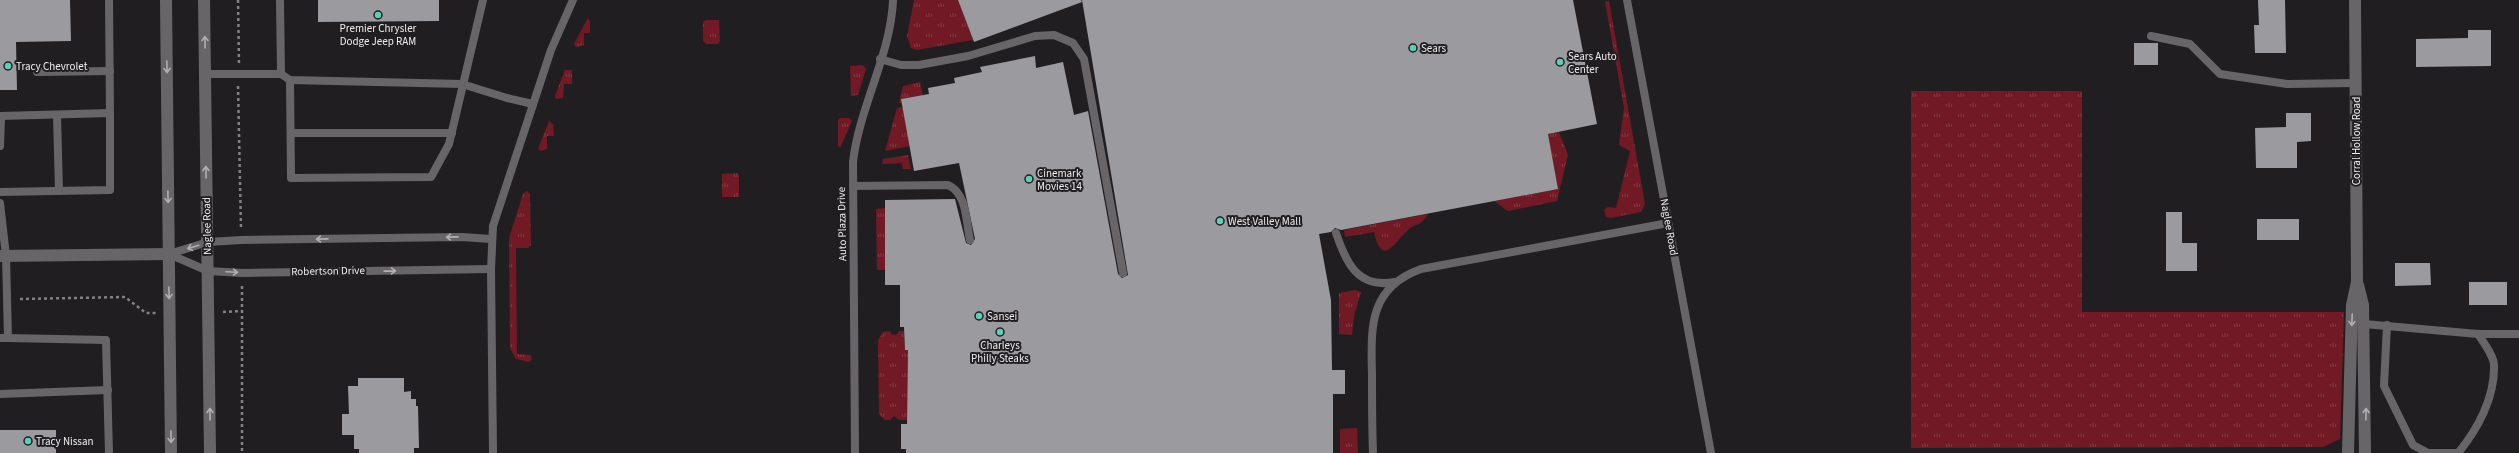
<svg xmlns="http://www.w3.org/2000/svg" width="2519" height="453" viewBox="0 0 2519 453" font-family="'Source Sans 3',sans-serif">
	<defs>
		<pattern id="grass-tufts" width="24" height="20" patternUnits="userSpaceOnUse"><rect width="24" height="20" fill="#711924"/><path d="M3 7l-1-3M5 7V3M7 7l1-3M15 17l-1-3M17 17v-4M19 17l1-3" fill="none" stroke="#863b44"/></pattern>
	</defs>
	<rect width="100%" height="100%" fill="#211e21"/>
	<g fill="url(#grass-tufts)">
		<polygon points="914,0 958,0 973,40 917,50 911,48 907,36"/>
		<polygon points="1609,1 1645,204 1641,212 1611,218 1606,217 1604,210 1608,207 1616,208 1630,151 1619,145 1624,108 1605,2"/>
		<polygon points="588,18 590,21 590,33 584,33 584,45 576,47 574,44"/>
		<polygon points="706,20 719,20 720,41 718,44 706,44 703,41 703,22"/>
		<polygon points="863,65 866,69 858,95 851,96 850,66"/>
		<polygon points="572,70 572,84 564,84 563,98 556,99 555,96 565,70"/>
		<polygon points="920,82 923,95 901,99 902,103 899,103 903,86"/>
		<polygon points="1911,91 2082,91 2082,312 2344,312 2340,439 2323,447 1911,448"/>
		<polygon points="903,107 910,146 885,151 897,108"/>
		<polygon points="840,118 849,118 852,121 840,148 838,146 838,120"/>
		<polygon points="549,121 553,124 554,136 547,136 547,149 541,151 538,149"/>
		<polygon points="1559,132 1568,155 1557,201 1508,211 1494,201 1558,189 1548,134"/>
		<polygon points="908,155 911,169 903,169 902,163 882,164 883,159"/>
		<polygon points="737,173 739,176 739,197 722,197 722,174"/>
		<polygon points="527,191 530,194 531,245 528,248 516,248 517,354 531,355 532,359 529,362 516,359 510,348 509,238 523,194"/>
		<polygon points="885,208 885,270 877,270 876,209"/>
		<path d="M1428,214C1420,228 1415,222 1407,231C1392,246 1382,266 1374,232L1345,237L1344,230Z"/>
		<polygon points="1355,290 1361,292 1354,316 1352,335 1339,334 1339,293"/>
		<polygon points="890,331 891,334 896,335 899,331 904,331 905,349 908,350 907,420 899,420 894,416 890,420 885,420 879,414 878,340 883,332"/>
		<polygon points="1357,428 1358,453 1340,453 1340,429"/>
	</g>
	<g fill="#9b9a9f">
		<polygon points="0,0 70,0 71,41 16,42 17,90 0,90"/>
		<polygon points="318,0 439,0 439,21 318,22"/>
		<polygon points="958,0 1081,0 1082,2 974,42"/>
		<polygon points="1082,0 1573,0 1597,124 1548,134 1558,189 1341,230 1335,228 1331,232 1319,234 1331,300 1332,370 1345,370 1345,394 1333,394 1333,453 906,453 906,449 901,449 901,424 907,424 908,350 905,350 904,327 900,327 900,285 885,285 885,200 955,199 966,243 971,245 975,239 959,163 914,171 901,99 929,94 928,88 955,83 954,78 982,72 980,67 1035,56 1036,68 1063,62 1074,115 1088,111 1118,274 1122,278 1128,275"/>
		<polygon points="2258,0 2285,0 2286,53 2255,53 2254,25 2259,25"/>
		<polygon points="2468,30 2491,30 2491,66 2416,67 2416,39 2468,38"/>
		<rect x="2134" y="43" width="24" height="22"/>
		<polygon points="2286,113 2311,113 2311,141 2297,142 2297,168 2256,168 2255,128 2286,127"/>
		<polygon points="2166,212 2182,212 2182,243 2197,243 2197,271 2166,271"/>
		<rect x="2257" y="219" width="42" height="21"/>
		<polygon points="2395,263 2430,263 2431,285 2395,286"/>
		<rect x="2469" y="282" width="38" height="23"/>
		<polygon points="358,378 404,378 404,392 411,391 411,399 416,399 416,406 418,406 419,448 414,448 414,453 359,453 359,449 354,449 354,435 342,435 342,414 349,414 348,386 358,386"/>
		<rect x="0" y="430" width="56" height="23"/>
	</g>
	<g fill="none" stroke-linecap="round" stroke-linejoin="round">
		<g stroke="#838183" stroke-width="2.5" stroke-dasharray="3 3" stroke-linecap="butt">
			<polyline points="238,0 239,63"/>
			<polyline points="238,86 241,229"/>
			<polyline points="242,286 242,453"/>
			<polyline points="20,299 125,297 146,313 156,313"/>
			<polyline points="223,312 242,311"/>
		</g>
		<g stroke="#686568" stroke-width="8">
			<polyline points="109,0 110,113"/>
			<polyline points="1627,0 1711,453"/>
			<polyline points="2151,36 2190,44 2220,74 2287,84 2356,83"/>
			<polyline points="880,59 901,65 919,65 968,56 1035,36 1054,35 1073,43 1084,59 1123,273"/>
			<polyline points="37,72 110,71"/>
			<polyline points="205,74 281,74 280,0"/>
			<polyline points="281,74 290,80 462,84 507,98 533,104"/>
			<polyline points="290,80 291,178 431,177 449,144 483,0"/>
			<polyline points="57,115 59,191"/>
			<polyline points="0,116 110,113 110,190 0,192"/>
			<polyline points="291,133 452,133"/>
			<polyline points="0,146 1,116"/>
			<path d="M853,186L948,185C967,193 966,222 970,240"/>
			<polyline points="0,203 6,256 8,338 0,338"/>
			<path d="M1336,233C1346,263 1358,289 1395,282"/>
			<polyline points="169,254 208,271 242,273 491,269"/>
			<polyline points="169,254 208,242 241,240 462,237 491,239"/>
			<polyline points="2364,324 2478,334 2519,334"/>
			<path d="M2387,325L2384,386L2413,445L2428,453H2458C2478,429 2495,397 2494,365C2494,356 2483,342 2478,334"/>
			<polyline points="8,338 106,340 109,453"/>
			<polyline points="0,394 108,390"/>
			<polyline points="493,453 491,269 493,226 551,50 573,0"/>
			<path d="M855,453L853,162C859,108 891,54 893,0"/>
			<path d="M1373,453C1372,427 1372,402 1372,376C1371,328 1368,288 1421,269L1668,223"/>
		</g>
		<g stroke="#686568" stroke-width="12">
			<polyline points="0,256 169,254"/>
			<polyline points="2358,285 2363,305 2365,453"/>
			<polyline points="2348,453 2352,305 2357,282 2355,0"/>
		</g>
		<g stroke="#686568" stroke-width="12">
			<polyline points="166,0 171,453"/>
			<polyline points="204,0 210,453"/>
		</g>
	</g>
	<defs><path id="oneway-shaft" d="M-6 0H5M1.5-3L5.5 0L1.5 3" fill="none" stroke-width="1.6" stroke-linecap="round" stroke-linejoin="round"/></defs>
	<g stroke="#b2afb2">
		<use href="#oneway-shaft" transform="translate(205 42) rotate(-91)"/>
		<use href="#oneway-shaft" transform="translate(167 67) rotate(89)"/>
		<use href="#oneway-shaft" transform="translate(206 172) rotate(-91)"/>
		<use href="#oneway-shaft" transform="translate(168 197) rotate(89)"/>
		<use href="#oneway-shaft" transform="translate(452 237) rotate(179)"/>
		<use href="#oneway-shaft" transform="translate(322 239) rotate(179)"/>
		<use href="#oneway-shaft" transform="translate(193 247) rotate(163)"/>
		<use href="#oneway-shaft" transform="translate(390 271) rotate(-1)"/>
		<use href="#oneway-shaft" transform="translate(232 272) rotate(3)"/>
		<use href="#oneway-shaft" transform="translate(169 293) rotate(89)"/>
		<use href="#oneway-shaft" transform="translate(2352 320) rotate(92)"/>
		<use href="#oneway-shaft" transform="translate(210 414) rotate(-90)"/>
		<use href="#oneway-shaft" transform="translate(2366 414) rotate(-89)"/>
		<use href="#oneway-shaft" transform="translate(171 437) rotate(89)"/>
	</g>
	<g fill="#5dceb8" stroke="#211e21" stroke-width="1.5">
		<circle cx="378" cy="15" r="4"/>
		<circle cx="1413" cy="48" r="4"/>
		<circle cx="1560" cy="62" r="4"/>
		<circle cx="8" cy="66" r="4"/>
		<circle cx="1029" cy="179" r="4"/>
		<circle cx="1220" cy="221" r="4"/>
		<circle cx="979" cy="316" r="4"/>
		<circle cx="1000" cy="332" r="4"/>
		<circle cx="28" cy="441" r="4"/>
	</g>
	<g text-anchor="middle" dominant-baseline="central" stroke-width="4" stroke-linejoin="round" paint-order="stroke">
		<g font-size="11" fill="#eeecee" stroke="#211e21" text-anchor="start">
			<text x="378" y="28" text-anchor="middle">Premier Chrysler<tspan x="378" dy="13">Dodge Jeep RAM</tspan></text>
			<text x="1421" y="48">Sears</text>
			<text x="1568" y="56">Sears Auto<tspan x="1568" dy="13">Center</tspan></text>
			<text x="16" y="66">Tracy Chevrolet</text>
			<text x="1037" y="173">Cinemark<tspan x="1037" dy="13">Movies 14</tspan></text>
			<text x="1228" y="221">West Valley Mall</text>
			<text x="987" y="316">Sansei</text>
			<text x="1000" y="345" text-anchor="middle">Charleys<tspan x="1000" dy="13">Philly Steaks</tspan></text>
			<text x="36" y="441">Tracy Nissan</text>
		</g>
		<g font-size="11" fill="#eeecee" stroke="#211e21">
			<text transform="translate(2356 141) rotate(-90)">Corral Hollow Road</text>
			<text transform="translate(842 224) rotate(-91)">Auto Plaza Drive</text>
			<text transform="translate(207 226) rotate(-91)">Naglee Road</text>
			<text transform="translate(1669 227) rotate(80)">Naglee Road</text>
			<text transform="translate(328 271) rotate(-1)">Robertson Drive</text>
		</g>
	</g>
</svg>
